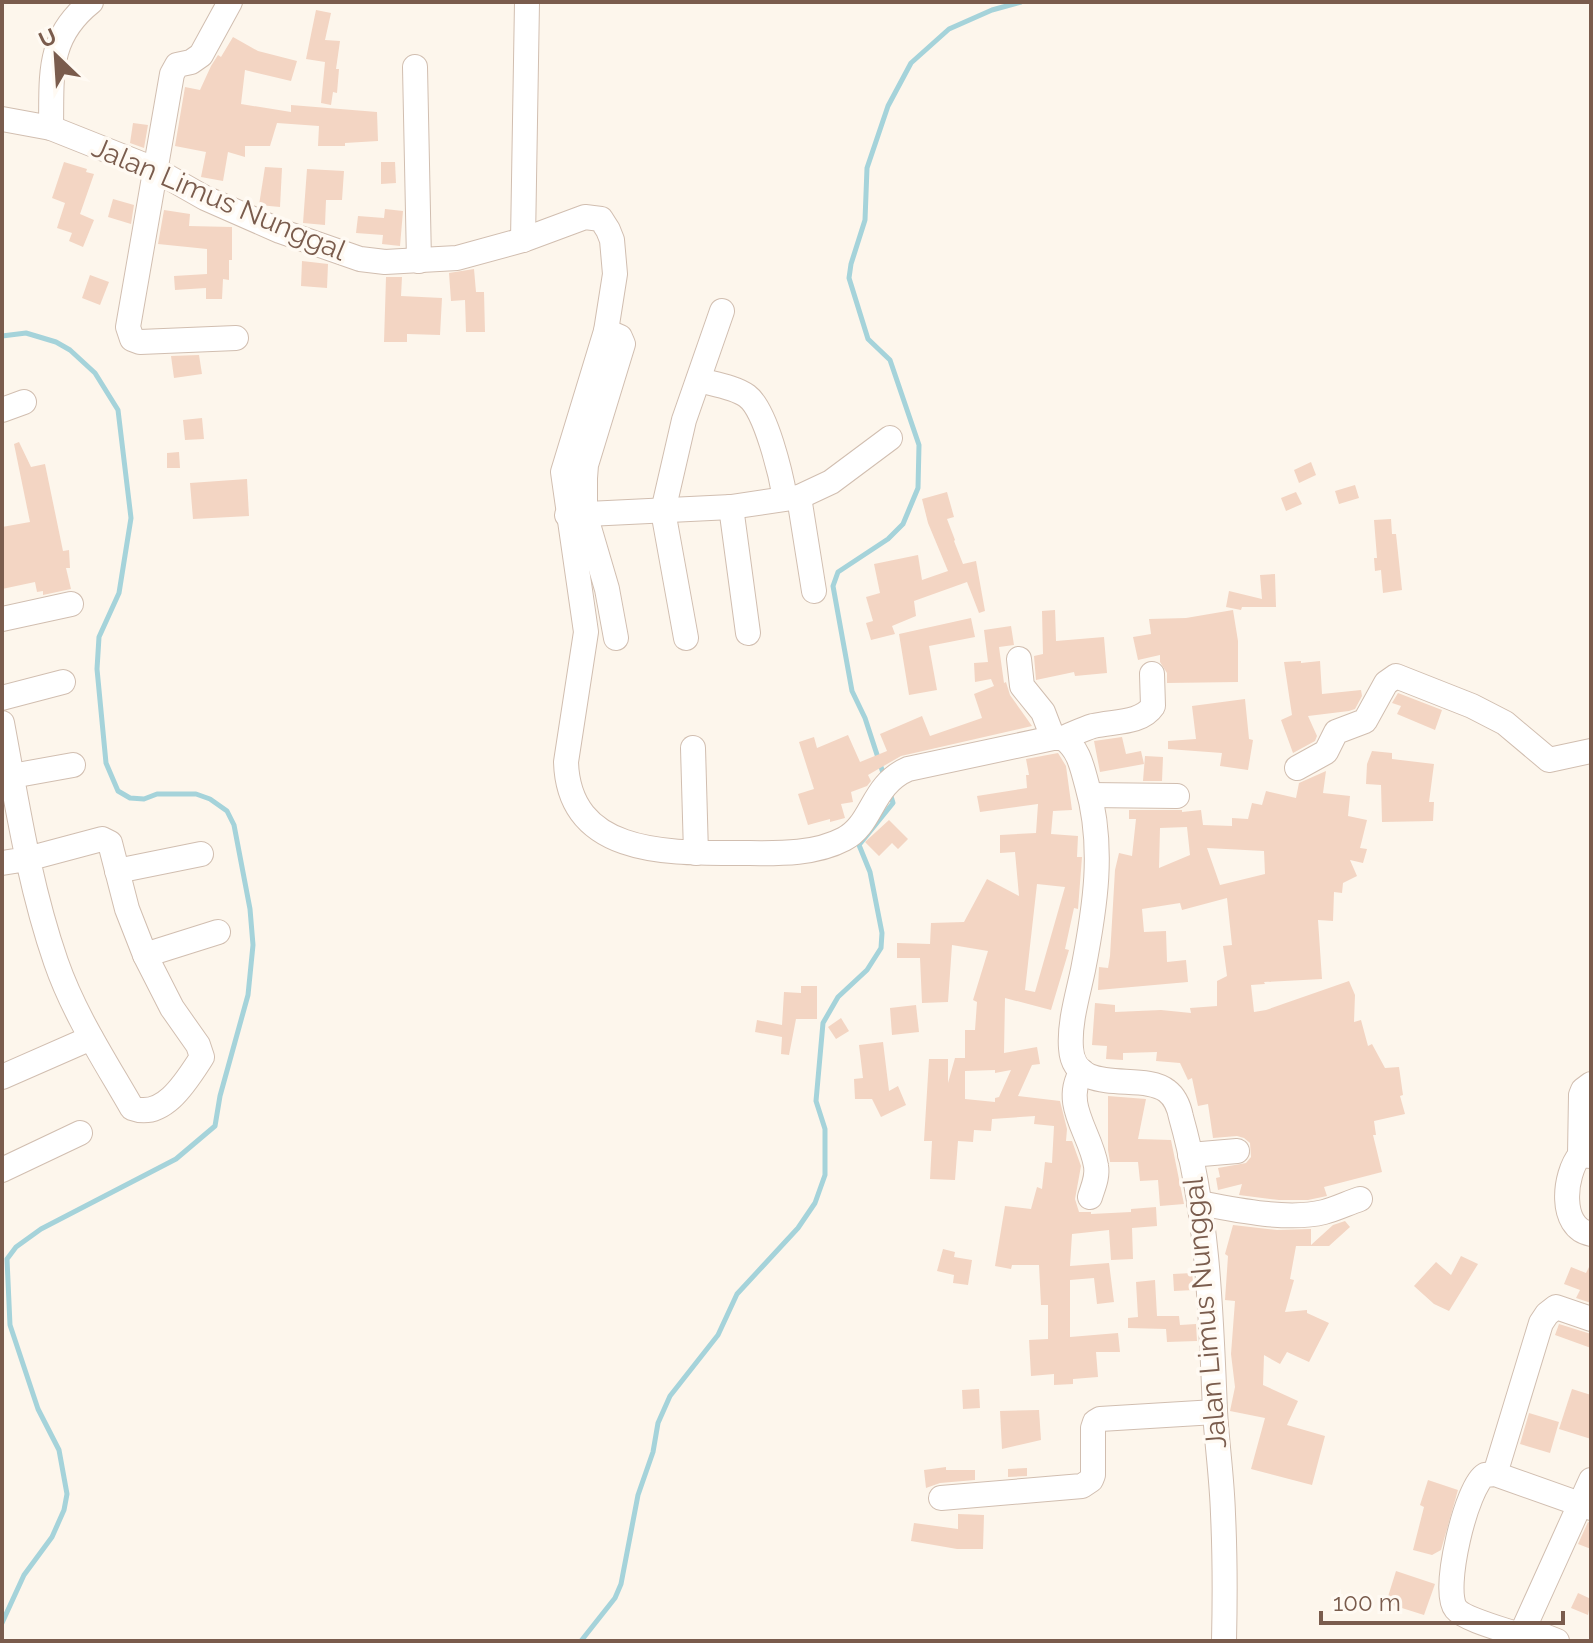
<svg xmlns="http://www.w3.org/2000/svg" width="1593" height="1643" viewBox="0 0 1593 1643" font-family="Raleway,sans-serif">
	<rect width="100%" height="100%" fill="#fdf6ec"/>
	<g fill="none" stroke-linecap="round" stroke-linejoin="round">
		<g stroke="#a5d3da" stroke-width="5">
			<polyline points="2,336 26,333 56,342 70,350 95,373 118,410 131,518 119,593 99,637 97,669 106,763 118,791 130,798 144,799 157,794 196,794 210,799 227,811 234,825 250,909 253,945 248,995 220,1096 215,1126 176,1159 41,1229 16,1247 7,1259 10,1325 38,1409 59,1450 67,1494 64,1510 52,1537 24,1575 2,1623"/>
			<polyline points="884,776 865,718 852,691 833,586 838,572 888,539 903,524 918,488 919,445 890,360 868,339 849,278 851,264 865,220 867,168 888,106 911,63 949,29 992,10 1021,2"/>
			<polyline points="581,1641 615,1598 621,1584 638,1495 653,1452 658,1423 670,1396 718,1335 737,1294 798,1228 815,1203 825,1175 825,1129 816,1101 823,1023 838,997 867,970 881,948 882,933 870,872 859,845 893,803 890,793"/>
		</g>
	</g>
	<g fill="#f3d5c3" fill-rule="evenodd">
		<polygon points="316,10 331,13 325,40 340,41 336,69 339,69 337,93 333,92 331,105 321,103 325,62 306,59"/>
		<polygon points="233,37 258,51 297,61 291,81 245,70 241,104 291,112 291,105 377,112 378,141 345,143 345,146 318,146 319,126 277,123 270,146 245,146 245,157 228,152 223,181 201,177 206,152 175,146 185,87 200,90 211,66 218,55 221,57"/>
		<polygon points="133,123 148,125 144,148 130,143"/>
		<polygon points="64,162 87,169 86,172 94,174 80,214 94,220 83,247 69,241 72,233 57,228 65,203 52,198"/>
		<polygon points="381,162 395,162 396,183 381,184"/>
		<polygon points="265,167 282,168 280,207 259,205"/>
		<polygon points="307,169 344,171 342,200 326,200 325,225 303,223"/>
		<polygon points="113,199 134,205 131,224 108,217"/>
		<polygon points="385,209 403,211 400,246 382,244 383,235 356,233 358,216 384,218"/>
		<polygon points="164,210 190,214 189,226 232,227 232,260 229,260 229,280 223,279 222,299 206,299 206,288 175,290 174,276 207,274 207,249 158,244"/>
		<polygon points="302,261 328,264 327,288 301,286"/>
		<polygon points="474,269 476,292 484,292 485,332 466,332 465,300 451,301 449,273"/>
		<polygon points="90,275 109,282 100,305 82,298"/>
		<polygon points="386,277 402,277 401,296 442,298 440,335 407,334 407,342 384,342"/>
		<polygon points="199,355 202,374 174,378 171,356"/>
		<polygon points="202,418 204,439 185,440 183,420"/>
		<polygon points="19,442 31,467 45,464 63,551 69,550 70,568 66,568 71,589 43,595 43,591 37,592 35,582 2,589 2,527 30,522 14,444"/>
		<polygon points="179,452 180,468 167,468 167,453"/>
		<polygon points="1311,462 1316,475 1299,483 1294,470"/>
		<polygon points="247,479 249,516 193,519 190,483"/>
		<polygon points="1355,485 1359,498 1339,504 1335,491"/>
		<polygon points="947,492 954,517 947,519 955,540 954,541 963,564 976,561 985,611 979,613 967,582 914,601 916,616 892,626 895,634 871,640 866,623 873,621 866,597 880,593 874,564 918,555 922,580 948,571 928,523 922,499"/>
		<polygon points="1296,492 1302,504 1286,511 1281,498"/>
		<polygon points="1391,519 1392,534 1396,534 1402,590 1383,593 1381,570 1375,571 1374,558 1377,558 1374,520"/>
		<polygon points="1275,574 1276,607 1242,607 1241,610 1226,607 1229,591 1262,599 1260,575"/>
		<polygon points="1055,610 1056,641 1104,637 1107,673 1075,676 1074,672 1036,680 1034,656 1043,654 1042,611"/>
		<polygon points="1233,610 1238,641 1238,682 1167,683 1167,673 1160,662 1160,655 1138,660 1133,637 1151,634 1149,619 1186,618"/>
		<polygon points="971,618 975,637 929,646 937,690 909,695 899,634"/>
		<polygon points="1011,626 1014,645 999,647 1004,683 1006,682 1010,695 1032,726 901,756 868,775 871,781 867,786 851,792 853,802 841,804 845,818 830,822 830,819 808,825 798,794 814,789 799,742 814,737 817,748 848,735 860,762 887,751 880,734 922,716 930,736 982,718 974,694 994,686 991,679 975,682 974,663 988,662 984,630"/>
		<polygon points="1301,661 1301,663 1320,661 1322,694 1361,690 1362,696 1355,709 1349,711 1308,716 1317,736 1315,741 1293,753 1281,720 1292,715 1284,662"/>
		<polygon points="1398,693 1442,710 1435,730 1397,714 1401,706 1392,703"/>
		<polygon points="1245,699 1249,739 1253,740 1248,770 1220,766 1222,753 1168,749 1168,741 1196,739 1192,706"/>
		<polygon points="1122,737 1126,754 1141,751 1144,764 1100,772 1094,741"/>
		<polygon points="1372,751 1392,753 1392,759 1434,764 1429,802 1434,802 1433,821 1382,822 1381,785 1366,784 1367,764"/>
		<path d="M1058,753L1066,766L1072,810L1053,811L1051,834L1078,836L1077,857H1082L1078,909L1074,908L1065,949L1069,950L1051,1010L1005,998L1004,1053L1037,1047L1040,1064L1032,1065L1018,1096L1060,1101L1067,1129L1066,1141H1072L1081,1166L1075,1199L1079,1212H1091V1214L1131,1212V1209L1156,1207L1157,1226L1132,1228L1133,1259L1111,1260L1109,1230L1072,1234L1070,1266L1109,1263L1114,1302L1097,1304L1094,1278L1070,1280V1337L1118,1333L1120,1352H1096L1098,1377L1073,1379V1384L1054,1385V1374L1031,1376L1029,1340L1048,1339V1305H1041L1039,1265H1012L1011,1269L995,1266L1005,1206L1031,1209L1037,1187L1042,1189L1045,1162L1052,1163L1054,1126L1034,1124L1035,1116L992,1119L991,1131L974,1130L973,1142L958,1141L955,1180L930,1179L932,1141H924L929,1059H948V1083L955,1058H965V1030H975L977,1002L973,1000L988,951L952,945L948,1002L922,1003L920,958H897V943L930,944L931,923L964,922L987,879L1019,896L1015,852L1000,853V835L1036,833L1038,804L980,812L977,796L1027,788L1026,775H1029L1026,759ZM1037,884L1065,887L1035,992L1025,990ZM995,1070V1073L1011,1070L999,1097L995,1098V1102L965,1099V1071Z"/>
		<polygon points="1145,756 1163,757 1162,781 1143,781"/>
		<path d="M1326,771L1323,793L1350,796L1348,816L1367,820L1360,848L1367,849L1363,863L1350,860L1357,876L1343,883L1342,893L1334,892L1333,921L1318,920L1322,979L1264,982L1265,984L1251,985L1254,1012L1266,1010L1349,981L1355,995L1354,1022L1361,1020L1368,1046L1372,1044L1385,1068L1399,1067L1403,1095L1400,1096L1405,1114L1374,1121L1376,1135H1373L1382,1172L1324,1187L1327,1196L1308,1200H1279L1239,1195L1242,1184L1218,1190L1216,1178L1220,1177L1218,1168L1246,1163L1251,1157L1250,1143L1244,1138L1237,1136L1213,1138L1208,1104L1198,1106L1192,1078L1188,1080L1180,1063L1156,1061L1157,1052L1123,1053V1060L1106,1059L1107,1046L1092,1045L1095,1003L1115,1005V1012L1161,1010L1191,1013L1190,1008L1217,1006V981L1227,976L1223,946L1232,945L1227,898L1182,910L1180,903L1142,909L1144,932L1166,931L1167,962L1186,960L1188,982L1098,990L1099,967L1108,968L1110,956L1115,870L1119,853L1132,856L1136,819H1129V810H1182V812L1201,810L1203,825L1232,826V818L1248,819L1252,803L1262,805L1266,791L1296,798L1299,783ZM1187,827L1190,855L1159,868L1160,828ZM1207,848L1264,851L1265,874L1220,885Z"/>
		<polygon points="889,820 908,839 898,849 892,843 879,856 865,842"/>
		<polygon points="801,986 817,986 817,1019 796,1019 789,1055 781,1054 782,1037 755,1032 757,1020 782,1025 784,992 801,993"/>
		<polygon points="916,1005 919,1032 892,1035 890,1008"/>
		<polygon points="841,1018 849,1031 836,1039 828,1027"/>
		<polygon points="883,1042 889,1091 898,1086 906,1105 881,1117 872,1099 855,1099 854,1079 863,1078 859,1045"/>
		<polygon points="1108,1096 1146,1099 1138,1139 1171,1140 1184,1204 1160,1206 1158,1180 1140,1181 1138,1162 1110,1162 1108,1150"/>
		<polygon points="1345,1221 1350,1227 1329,1246 1296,1246 1290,1279 1294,1280 1285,1312 1307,1310 1307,1313 1329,1323 1309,1362 1287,1352 1280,1364 1264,1355 1263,1385 1298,1401 1287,1425 1325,1436 1312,1485 1251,1469 1265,1418 1230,1411 1235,1387 1231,1354 1235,1301 1225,1300 1228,1256 1225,1254 1233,1225 1277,1230 1311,1229 1311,1245 1333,1225"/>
		<polygon points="943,1249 955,1252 954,1257 972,1260 968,1285 953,1283 954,1275 937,1271"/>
		<polygon points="1461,1256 1478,1264 1449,1311 1434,1304 1414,1286 1436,1262 1451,1275"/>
		<polygon points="1591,1263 1591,1303 1576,1298 1580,1290 1564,1284 1571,1267 1586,1273"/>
		<polygon points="1192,1273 1194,1290 1174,1291 1173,1274"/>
		<polygon points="1155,1280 1157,1316 1179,1316 1180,1325 1196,1324 1197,1341 1167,1342 1166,1329 1128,1328 1128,1318 1138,1317 1136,1282"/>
		<polygon points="1559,1324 1591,1334 1591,1348 1555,1335"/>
		<polygon points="979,1389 980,1408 963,1409 962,1390"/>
		<polygon points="1572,1389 1591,1395 1591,1439 1559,1429"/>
		<polygon points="1039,1410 1041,1440 1002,1449 1000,1411"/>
		<polygon points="1529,1413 1559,1422 1550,1453 1520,1444"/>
		<polygon points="946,1467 946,1470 975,1470 975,1480 940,1483 926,1488 924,1470"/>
		<polygon points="1027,1468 1027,1476 1008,1477 1008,1469"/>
		<polygon points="1428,1480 1458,1490 1441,1550 1432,1555 1413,1550 1424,1507 1420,1505"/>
		<polygon points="958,1514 984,1515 983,1549 957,1549 911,1541 914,1523 958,1529"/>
		<polygon points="1588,1522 1591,1523 1591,1549 1578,1544"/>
		<polygon points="1396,1571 1435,1584 1424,1615 1386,1603"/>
		<polygon points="1578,1593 1591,1599 1588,1615 1571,1608"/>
	</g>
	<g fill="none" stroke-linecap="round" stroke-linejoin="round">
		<defs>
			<g id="minor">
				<polyline points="230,2 201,55 191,62 177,65 172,74 128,327 132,339 140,342 236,338"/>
				<polyline points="415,67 419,261"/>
				<path d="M2,119L51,128L154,169L205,198L280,231L360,259L385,262L457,258L523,240L585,217L601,219L608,230L612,240L615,274L606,331L563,472L586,632L566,762C569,855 667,853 736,853C771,853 812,856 844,839C873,824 871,785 908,769L1053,738H1063C1079,749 1082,767 1087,785C1105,847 1095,908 1083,970C1078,994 1069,1023 1071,1048C1074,1098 1142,1071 1167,1091C1175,1097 1179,1107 1181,1117C1208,1212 1211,1313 1215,1411C1217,1445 1222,1479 1223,1514C1225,1556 1225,1599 1224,1641"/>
				<path d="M51,128C52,76 46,38 91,2"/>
				<polyline points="523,240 527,2"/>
				<polyline points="606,331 620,337 623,344 586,465 585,478 585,514 607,589 616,638"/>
				<path d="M699,380C713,384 735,387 747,396C766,410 781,475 785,498"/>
				<polyline points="2,410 24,402"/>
				<polyline points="799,497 814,591"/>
				<polyline points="731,507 748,633"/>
				<polyline points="567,515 731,507 799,497 831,482 890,438"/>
				<polyline points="2,619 71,604"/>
				<polyline points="686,638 663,511 684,420 722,311"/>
				<polyline points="1019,659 1022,686 1043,712 1053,738"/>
				<polyline points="2,698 63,682"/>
				<path d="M2,723C17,803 29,884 56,962C74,1014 105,1061 132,1108C164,1120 187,1080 202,1057L198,1045L172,1008L145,955L127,909L110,843L102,839L27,859L2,863"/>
				<path d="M1063,738C1073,734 1083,729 1093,726C1113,721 1141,724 1153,706L1152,674"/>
				<polyline points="693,748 696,853"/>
				<polyline points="1297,768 1326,752 1336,732 1365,721 1386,683 1396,676 1472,706 1505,723 1549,760 1591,751"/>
				<polyline points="12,776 73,765"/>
				<polyline points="1090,795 1177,796"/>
				<polyline points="117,871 201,854"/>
				<polyline points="145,955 218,932"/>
				<path d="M1082,1071C1061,1104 1091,1133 1096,1166C1098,1177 1093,1187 1090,1197"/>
				<polyline points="2,1077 91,1038"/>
				<polyline points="1190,1155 1237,1151"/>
				<polyline points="1580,1155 1581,1095 1583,1090 1591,1084"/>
				<path d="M1591,1156L1580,1155C1564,1174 1558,1228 1591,1234"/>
				<polyline points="2,1170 80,1133"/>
				<path d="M1199,1203C1235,1210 1288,1221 1324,1212C1336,1209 1348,1203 1360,1199"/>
				<polyline points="1495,1474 1541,1323 1547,1314 1556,1307 1591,1319"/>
				<polyline points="941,1498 1082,1486 1091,1480 1093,1475 1093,1428 1095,1422 1100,1419 1215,1412"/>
				<polyline points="1524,1628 1557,1641"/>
				<path d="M1519,1635C1505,1630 1464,1619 1456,1609C1441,1591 1467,1485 1485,1475L1495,1474L1591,1508"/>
				<polyline points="1515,1641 1524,1628 1591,1480"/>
			</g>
		</defs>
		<use href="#minor" stroke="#d1beb0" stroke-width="26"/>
		<use href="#minor" stroke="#fff" stroke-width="24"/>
	</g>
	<g text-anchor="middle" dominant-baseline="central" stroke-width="7" stroke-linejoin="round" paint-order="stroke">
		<g font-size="28" fill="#7a5c4d" stroke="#fffaf3">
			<text transform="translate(219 199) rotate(23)">Jalan Limus Nunggal</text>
			<text transform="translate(1205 1313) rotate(-95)">Jalan Limus Nunggal</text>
		</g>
	</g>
	<rect width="1593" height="1643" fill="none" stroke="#7a5c4d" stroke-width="8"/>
	<g transform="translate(56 56) rotate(335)" stroke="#fffaf3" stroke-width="6" paint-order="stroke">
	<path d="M0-6L14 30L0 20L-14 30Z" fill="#7a5c4d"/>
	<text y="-12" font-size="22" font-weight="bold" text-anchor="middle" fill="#7a5c4d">U</text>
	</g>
	<path d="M1321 1611v12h242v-12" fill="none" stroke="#7a5c4d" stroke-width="4"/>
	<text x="1333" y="1611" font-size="24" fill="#7a5c4d" stroke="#fffaf3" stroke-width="6" paint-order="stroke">100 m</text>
</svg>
